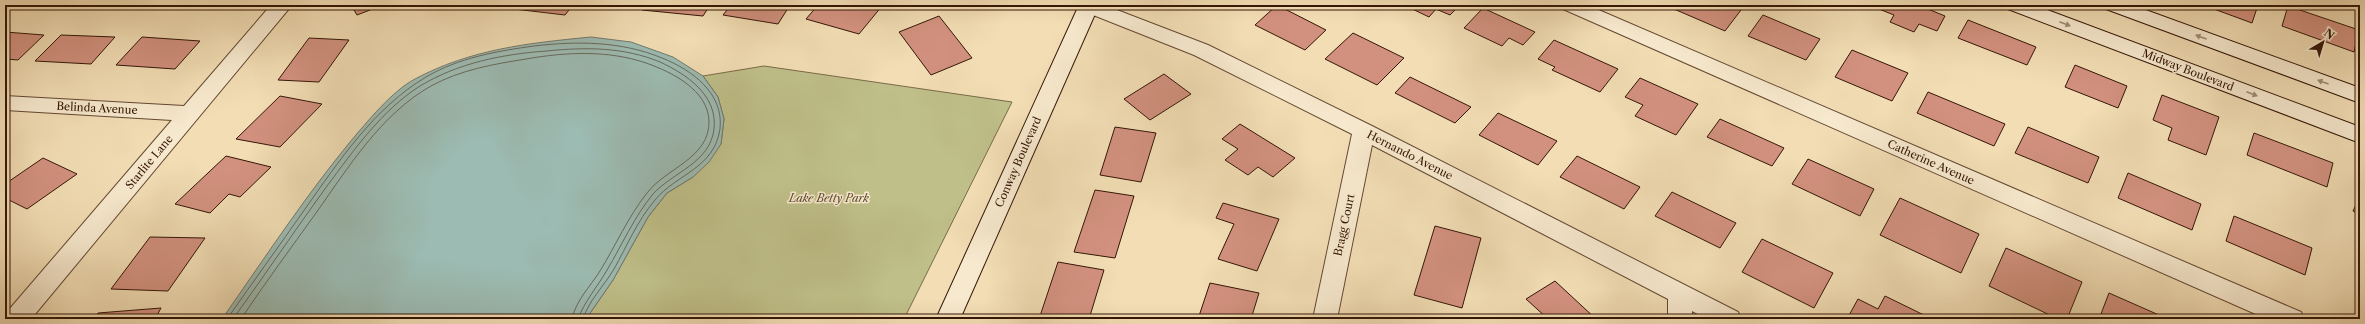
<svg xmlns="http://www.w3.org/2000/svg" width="2365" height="324" viewBox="0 0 2365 324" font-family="'Libre Caslon Text',serif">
	<rect width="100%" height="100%" fill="#f2ddb4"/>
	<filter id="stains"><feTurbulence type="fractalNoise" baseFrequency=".005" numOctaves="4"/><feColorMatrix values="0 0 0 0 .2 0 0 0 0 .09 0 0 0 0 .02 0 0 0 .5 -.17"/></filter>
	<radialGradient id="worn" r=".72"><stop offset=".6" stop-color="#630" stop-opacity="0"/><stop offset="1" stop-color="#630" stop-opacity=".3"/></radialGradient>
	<polygon fill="#bfbf89" stroke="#7a6a48" points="764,66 1012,102 904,319 586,319 613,280 648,217 667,193 693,177 721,144 724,119 718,97 703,76"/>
	<path fill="#9cbbb2" stroke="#72796d" d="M591,37L631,42L673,57L703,76L718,97L724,119L721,144L709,162L693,177L667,193L648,217L613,280L586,319H222C264,259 304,198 350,142C367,122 392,91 415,79C471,49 529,43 591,37Z"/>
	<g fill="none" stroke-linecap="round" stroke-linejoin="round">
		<g stroke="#68685c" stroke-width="1">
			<path d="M227,319C253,282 279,246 305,209C339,161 374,108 426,77C458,58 497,51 534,46C577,41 621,41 662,58C692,70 724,93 720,129C714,169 676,174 655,200C637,221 627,246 614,269C604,286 589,300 583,319"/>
			<path d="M233,319C265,275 295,230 327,186C354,150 382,110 420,86C458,63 503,54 547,51C585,47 624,47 660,62C686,74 718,95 714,129C710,163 673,172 653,194C634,217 622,245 607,270C598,286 584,302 578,319"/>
			<path d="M241,319C265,283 291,248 316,213C348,168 381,114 431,86C460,70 494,64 526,59C566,52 608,50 646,63C672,72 708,90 709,121C710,158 666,168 647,193C628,217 616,245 600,271C590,287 576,300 572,319"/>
		</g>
	</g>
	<g fill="#d2917f" stroke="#341606">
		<polygon points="351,5 383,5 357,15"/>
		<polygon points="429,5 488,5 427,8"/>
		<polygon points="499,5 573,5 565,15 497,7"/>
		<polygon points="645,5 710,5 703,16 642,10"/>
		<polygon points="731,5 790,5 778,24 723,15"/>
		<polygon points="818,5 880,5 882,6 859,34 806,19"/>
		<polygon points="1277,5 1326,30 1305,50 1255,25"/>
		<polygon points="1404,5 1460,5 1450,15 1436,9 1429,17"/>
		<polygon points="1668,5 1730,5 1741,10 1725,31 1667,6"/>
		<polygon points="1881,5 1918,5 1945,16 1937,31 1919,24 1914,32 1890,22 1894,15 1879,9"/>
		<polygon points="2203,5 2258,5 2252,23"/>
		<polygon points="2288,6 2359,30 2354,52 2282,26"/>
		<polygon points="1483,8 1535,32 1523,45 1509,38 1502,46 1464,28"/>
		<polygon points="1763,15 1820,39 1806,60 1748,36"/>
		<polygon points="939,16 972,58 931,75 899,32"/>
		<polygon points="1968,20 2036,47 2027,65 1958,38"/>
		<polygon points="5,32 44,35 18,60 5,59"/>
		<polygon points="1353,33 1404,58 1377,85 1325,59"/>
		<polygon points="61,35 115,37 91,64 35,61"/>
		<polygon points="142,37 200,41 175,69 116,65"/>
		<polygon points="309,38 349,40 319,82 278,80"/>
		<polygon points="1554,40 1618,69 1600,92 1552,70 1555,67 1538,59"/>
		<polygon points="1852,50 1908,73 1892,101 1835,77"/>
		<polygon points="2075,65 2127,86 2118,108 2065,87"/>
		<polygon points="1164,74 1191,94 1150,120 1124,99"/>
		<polygon points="1410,77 1471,107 1455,123 1395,93"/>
		<polygon points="1640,78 1698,104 1676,135 1635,116 1643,105 1625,97"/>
		<polygon points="1928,92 2005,124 1994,146 1917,113"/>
		<polygon points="2162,95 2219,117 2206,155 2168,140 2172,128 2153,120"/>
		<polygon points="280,96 322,104 280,147 236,139"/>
		<polygon points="1498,113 1557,141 1538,165 1479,135"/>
		<polygon points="1720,119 1784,148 1772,166 1707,137"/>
		<polygon points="1240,124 1295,158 1273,177 1258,167 1248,175 1225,160 1238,149 1222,139"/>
		<polygon points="1115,127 1156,133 1141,182 1100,175"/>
		<polygon points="2028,127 2099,157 2088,183 2015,153"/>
		<polygon points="2254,133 2333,163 2327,187 2247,155"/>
		<polygon points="226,156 271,167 240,197 229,194 210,213 175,204"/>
		<polygon points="1577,156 1640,187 1624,209 1560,177"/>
		<polygon points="43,158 77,174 27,209 5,198 5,184"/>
		<polygon points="1808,159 1874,189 1860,216 1792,184"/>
		<polygon points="2128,173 2201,204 2192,230 2118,198"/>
		<polygon points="1095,190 1134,196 1115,258 1074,252"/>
		<polygon points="1672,192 1736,223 1720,248 1655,216"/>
		<polygon points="2360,197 2360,214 2353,211"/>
		<polygon points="1900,198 1979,234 1961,273 1880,235"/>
		<polygon points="1223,203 1279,219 1257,271 1218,259 1234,224 1216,218"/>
		<polygon points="2234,216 2312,248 2305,275 2226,241"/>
		<polygon points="1435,226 1481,238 1462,308 1414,295"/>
		<polygon points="150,237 205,238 168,291 111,289"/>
		<polygon points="1762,239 1833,273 1814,308 1742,272"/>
		<polygon points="2006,248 2082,282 2067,319 2058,319 1989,286"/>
		<polygon points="1058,262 1104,270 1089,319 1039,319"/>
		<polygon points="1555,281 1596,319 1548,319 1526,299"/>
		<polygon points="1210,283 1259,293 1251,319 1198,319"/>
		<polygon points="2109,293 2168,319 2099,319"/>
		<polygon points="1885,296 1928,317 1926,319 1847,319 1858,299 1878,309"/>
		<polygon points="161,308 155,319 95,319 98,313"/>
	</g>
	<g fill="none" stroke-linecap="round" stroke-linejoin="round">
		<defs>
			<g id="street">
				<polygon points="271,5 292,5 31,319 5,319 7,312 172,120 5,110 5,96 184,106"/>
				<polygon points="1075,5 1104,5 1208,45 1372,126 1738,312 1741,319 1707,319 1692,311 1692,319 1668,319 1668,299 1372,145 1337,319 1313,319 1352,134 1194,55 1078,9"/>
				<polygon points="1560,5 1587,5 2301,312 2304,319 2267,319 1563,9"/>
			</g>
			<g id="secondary">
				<polygon points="1079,5 1099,5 960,319 936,319"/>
				<polygon points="2005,5 2034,5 2360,127 2360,143 2008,9"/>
				<polygon points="2103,5 2132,5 2360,88 2360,103 2106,9"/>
			</g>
		</defs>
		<use href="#street" stroke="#644832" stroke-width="2"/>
		<use href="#secondary" stroke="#341606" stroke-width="2"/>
		<use href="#street" fill="#f7e9ce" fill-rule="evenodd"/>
		<use href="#secondary" fill="#f7e9ce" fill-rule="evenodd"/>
	</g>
	<defs><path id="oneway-solid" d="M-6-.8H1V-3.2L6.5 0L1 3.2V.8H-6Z"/></defs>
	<g fill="#9f8a74">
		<use href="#oneway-solid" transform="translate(2065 24) rotate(21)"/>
		<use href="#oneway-solid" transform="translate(2201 37) rotate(-160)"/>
		<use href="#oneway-solid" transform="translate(2323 82) rotate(-160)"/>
		<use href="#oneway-solid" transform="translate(2252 94) rotate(21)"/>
	</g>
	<g text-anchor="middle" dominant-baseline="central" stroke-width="3" stroke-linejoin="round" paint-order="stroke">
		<g font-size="11" fill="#341606" stroke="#f7e9ce">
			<text transform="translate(2188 70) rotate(21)">Midway Boulevard</text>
			<text transform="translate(97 108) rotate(3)">Belinda Avenue</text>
			<text transform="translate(1410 155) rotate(27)">Hernando Avenue</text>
			<text transform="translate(149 162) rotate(-50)">Starlite Lane</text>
			<text transform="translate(1018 162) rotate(-66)">Conway Boulevard</text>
			<text transform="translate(1931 162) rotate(24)">Catherine Avenue</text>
			<text transform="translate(1344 225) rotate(-78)">Bragg Court</text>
		</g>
		<g font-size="11" font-style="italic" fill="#5e492d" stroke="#f7e9ce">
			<text x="829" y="198">Lake Betty Park</text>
		</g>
	</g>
	<rect width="2365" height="324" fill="none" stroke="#f2ddb4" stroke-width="20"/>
	<rect x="6" y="6" width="2353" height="312" fill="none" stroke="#341606" stroke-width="2"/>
	<rect x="10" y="10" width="2345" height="304" fill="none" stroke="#341606"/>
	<g transform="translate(2323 42) rotate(38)" stroke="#f7e9ce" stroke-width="3" paint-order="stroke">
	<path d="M0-3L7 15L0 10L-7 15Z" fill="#341606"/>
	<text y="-6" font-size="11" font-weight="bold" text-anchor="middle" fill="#341606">N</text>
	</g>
	<rect width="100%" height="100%" filter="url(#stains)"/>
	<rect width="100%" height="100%" fill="url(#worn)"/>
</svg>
